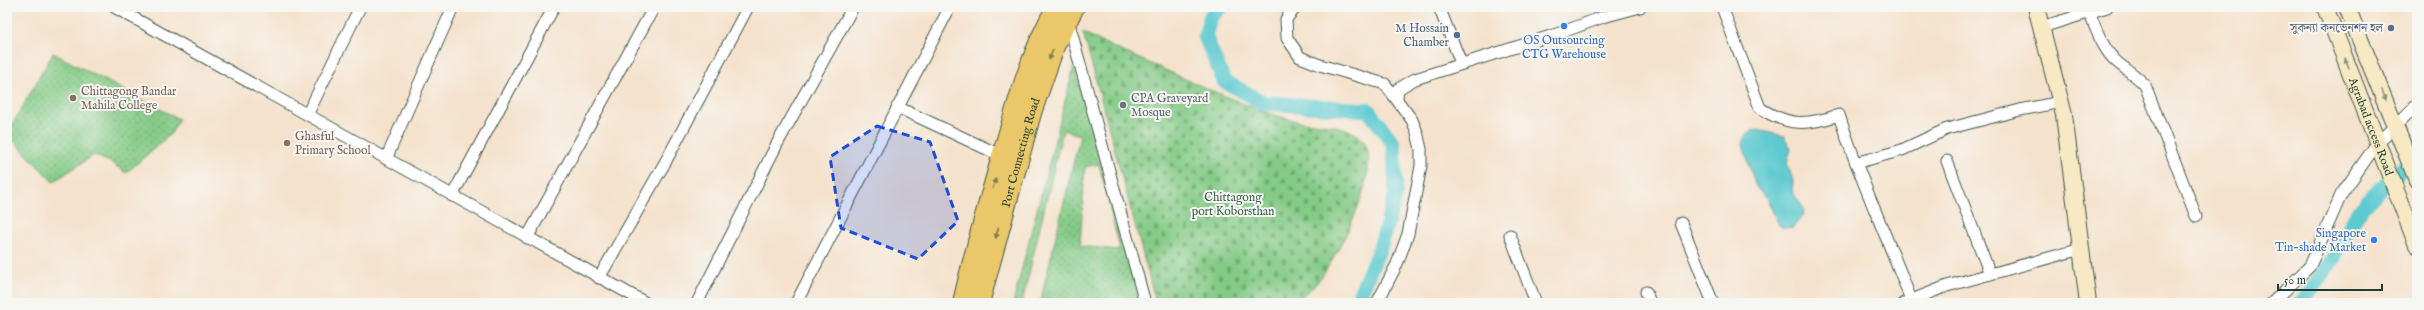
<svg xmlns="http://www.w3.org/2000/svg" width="2424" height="310" viewBox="0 0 2424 310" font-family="'IM FELL English','Noto Serif Bengali',serif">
	<defs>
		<pattern id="cemetery-stones" width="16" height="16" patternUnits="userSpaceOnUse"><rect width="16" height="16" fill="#84cb86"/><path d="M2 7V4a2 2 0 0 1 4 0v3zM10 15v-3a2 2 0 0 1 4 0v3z" fill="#6ba66e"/></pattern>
		<pattern id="park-dots" width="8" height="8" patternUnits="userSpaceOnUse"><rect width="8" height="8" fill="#84cb86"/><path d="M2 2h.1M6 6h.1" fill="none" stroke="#6ba66e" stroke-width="1.8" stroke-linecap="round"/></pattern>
	</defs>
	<rect width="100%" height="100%" fill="#f6f6f2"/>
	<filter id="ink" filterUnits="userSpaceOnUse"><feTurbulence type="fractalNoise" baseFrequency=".025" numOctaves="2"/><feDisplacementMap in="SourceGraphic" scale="8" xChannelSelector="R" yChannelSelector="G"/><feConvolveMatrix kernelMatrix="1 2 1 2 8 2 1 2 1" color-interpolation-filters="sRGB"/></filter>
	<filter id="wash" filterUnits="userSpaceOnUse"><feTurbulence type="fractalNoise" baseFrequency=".012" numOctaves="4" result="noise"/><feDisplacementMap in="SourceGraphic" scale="16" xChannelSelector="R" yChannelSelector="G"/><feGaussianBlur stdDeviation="0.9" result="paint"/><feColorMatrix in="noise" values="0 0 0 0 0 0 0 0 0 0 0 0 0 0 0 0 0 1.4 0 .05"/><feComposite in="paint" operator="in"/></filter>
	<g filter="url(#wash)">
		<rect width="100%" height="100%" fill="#f5e2cc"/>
		<path fill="url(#cemetery-stones)" stroke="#52845d" d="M1083,32C1109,47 1138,58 1165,70C1206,88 1249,108 1292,120C1313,125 1341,122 1359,136C1390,159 1338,255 1320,279C1313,288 1302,296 1293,303H1156Z"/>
		<g fill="url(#park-dots)" stroke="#52845d" fill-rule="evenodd">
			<polygon points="53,53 179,119 171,134 126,173 112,163 94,155 53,182 7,134"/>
			<path d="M1074,66L1140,303H1040L1080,135L1063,130L1022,303H1013ZM1099,164L1120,250L1080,246L1085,167Z"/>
		</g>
		<polygon fill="#5dcad0" stroke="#3e8482" points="1753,129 1784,136 1791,149 1787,162 1793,181 1792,191 1804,209 1803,216 1793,227 1784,228 1779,225 1767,199 1756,187 1743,145 1743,140"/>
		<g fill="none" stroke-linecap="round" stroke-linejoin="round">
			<g stroke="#5dcad0" stroke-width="15">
				<polyline points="1221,7 1211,16 1205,36 1224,81 1264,103 1368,110 1394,144 1396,193 1380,248 1356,303"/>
				<polyline points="2302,303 2333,259 2358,212 2382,187 2417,155"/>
			</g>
		</g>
	</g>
	<g filter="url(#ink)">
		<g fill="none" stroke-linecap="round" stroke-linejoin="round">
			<defs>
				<g id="street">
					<polyline points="114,7 646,303"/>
					<polyline points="1296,7 1286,19 1287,38 1300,57 1320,65 1385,84 1412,120 1417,132 1421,149 1421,166 1408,234 1397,264 1377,303"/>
					<polyline points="1439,7 1461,63"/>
					<path d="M1722,7L1760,108C1789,127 1808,125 1839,115C1859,178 1888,238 1911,300"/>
					<path d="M2089,12C2096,29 2104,52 2118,63C2128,71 2136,75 2145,85L2196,216"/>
					<polyline points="1068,20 1145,303"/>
					<polyline points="2042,27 2107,7"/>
					<polyline points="1397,98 1398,89 1415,79 1557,34 1603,17 1640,7"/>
					<polyline points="897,107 1002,156"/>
					<polyline points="308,113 360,7"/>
					<polyline points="386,159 453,7"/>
					<polyline points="1947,161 1990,274"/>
					<polyline points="1856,163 1902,150 1947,129 2020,110 2061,102"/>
					<polyline points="452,196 554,7"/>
					<polyline points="1681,223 1713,303"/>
					<polyline points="1510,235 1536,303"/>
					<polyline points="527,238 654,7"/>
					<polyline points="599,278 667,159 748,7"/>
					<polyline points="1646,292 1650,303"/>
					<polyline points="697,303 777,144 853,7"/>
					<polyline points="796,303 950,7"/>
					<polyline points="1904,303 1947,286 2081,249"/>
					<polyline points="2272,303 2310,266 2341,195 2378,142 2417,105"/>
				</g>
				<g id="secondary">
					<polyline points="2036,7 2064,115 2088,303"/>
					<path id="s1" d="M2325,7L2417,245"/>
					<polyline points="2347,7 2417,180"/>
				</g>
				<g id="highway">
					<path d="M963,303C974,252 989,203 1003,153C1018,103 1031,52 1057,7"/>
					<path id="s2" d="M979,303L1031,113L1055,44L1074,7"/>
				</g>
			</defs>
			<use href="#street" stroke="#3f564b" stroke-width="13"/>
			<use href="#secondary" stroke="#3f564b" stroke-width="18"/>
			<use href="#highway" stroke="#3f564b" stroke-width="22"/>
			<use href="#street" stroke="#fff" stroke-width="11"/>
			<use href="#secondary" stroke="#f7e9c3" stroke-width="16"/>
			<use href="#highway" stroke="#eac769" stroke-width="20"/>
		</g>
		<defs><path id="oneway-solid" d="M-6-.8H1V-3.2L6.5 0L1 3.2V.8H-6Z"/></defs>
		<g fill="#7a7b4c">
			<use href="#oneway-solid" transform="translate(1051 55) rotate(110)"/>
			<use href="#oneway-solid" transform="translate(994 184) rotate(-73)"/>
			<use href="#oneway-solid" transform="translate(997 233) rotate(105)"/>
		</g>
		<g fill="#8b937c">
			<use href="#oneway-solid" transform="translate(2347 63) rotate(-111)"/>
			<use href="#oneway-solid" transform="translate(2384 95) rotate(67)"/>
		</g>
	</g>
	<path fill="#1d4ed8" fill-opacity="0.2" stroke="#1d4ed8" stroke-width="3" stroke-dasharray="8 5" stroke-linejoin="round" d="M877,126L930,142L958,221L918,259L841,228L830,157Z"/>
	<g fill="#3f7fe0" stroke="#f6f6f2" stroke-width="1.5">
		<circle cx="1564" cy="26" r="4"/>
		<circle cx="2374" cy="240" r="4"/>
	</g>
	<g fill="#5c6f8a" stroke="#f6f6f2" stroke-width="1.5">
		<circle cx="2391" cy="28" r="4"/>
		<circle cx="1457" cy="35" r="4"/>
	</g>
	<g fill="#8d6e63" stroke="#f6f6f2" stroke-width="1.5">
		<circle cx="73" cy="98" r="4"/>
		<circle cx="287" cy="143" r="4"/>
	</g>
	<circle fill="#6b7280" stroke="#f6f6f2" stroke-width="1.5" cx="1123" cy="105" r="4"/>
	<g text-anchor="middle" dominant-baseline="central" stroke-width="4" stroke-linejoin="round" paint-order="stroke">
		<g font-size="12" fill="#4e5e75" stroke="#f6f6f2" text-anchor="end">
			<text x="1449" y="28">M Hossain<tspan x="1449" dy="14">Chamber</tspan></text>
			<text x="2383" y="28">সুকন্যা কনভেনশন হল</text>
		</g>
		<g font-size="12" fill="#366cbe" stroke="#f6f6f2">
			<text x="1564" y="40">OS Outsourcing<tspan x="1564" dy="14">CTG Warehouse</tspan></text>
			<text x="2366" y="233" text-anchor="end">Singapore<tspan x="2366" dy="14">Tin-shade Market</tspan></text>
		</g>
		<g font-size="12" fill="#785e54" stroke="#f6f6f2" text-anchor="start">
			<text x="81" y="91">Chittagong Bandar<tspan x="81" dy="14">Mahila College</tspan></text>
			<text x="295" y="136">Ghasful<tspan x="295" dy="14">Primary School</tspan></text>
		</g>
		<g font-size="12" fill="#5b616d" stroke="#f6f6f2" text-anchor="start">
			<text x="1131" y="98">CPA Graveyard<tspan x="1131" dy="14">Mosque</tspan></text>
		</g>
		<g font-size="12" fill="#1f3d34" stroke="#f6f6f2">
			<text stroke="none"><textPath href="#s1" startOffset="128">Agrabad access Road</textPath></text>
			<text stroke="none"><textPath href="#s2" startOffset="156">Port Connecting Road</textPath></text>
		</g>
		<g font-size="12" fill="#386048" stroke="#f6f6f2">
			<text x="1233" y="197">Chittagong<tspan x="1233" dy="14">port Koborsthan</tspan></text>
		</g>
	</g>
	<rect width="2424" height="310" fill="none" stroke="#f6f6f2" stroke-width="24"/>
	<path d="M2278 284v6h104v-6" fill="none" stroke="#1f3d34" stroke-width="2"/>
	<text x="2284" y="284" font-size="12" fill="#1f3d34" stroke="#f6f6f2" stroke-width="3" paint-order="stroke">50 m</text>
</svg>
